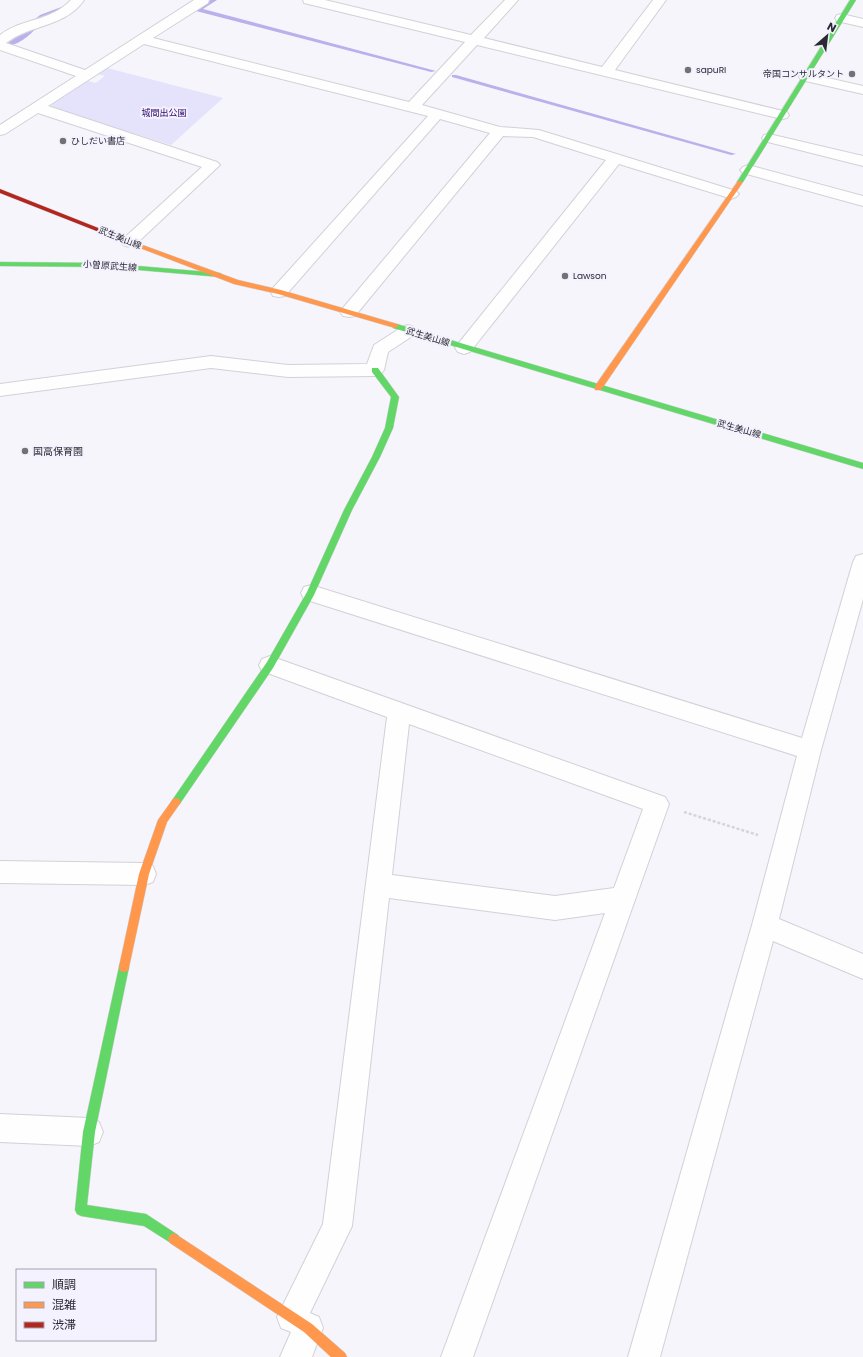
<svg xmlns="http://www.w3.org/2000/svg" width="863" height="1357" viewBox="0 0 863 1357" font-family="Poppins,'Noto Sans JP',sans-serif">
	<rect width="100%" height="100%" fill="#f5f5fb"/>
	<polygon fill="#e5e2fc" points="107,68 223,98 171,145 52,108 52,104 88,81 96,83 105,76 98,74"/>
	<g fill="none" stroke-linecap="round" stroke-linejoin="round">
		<g fill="#b9b0ec" fill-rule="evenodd">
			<polygon points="210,0 217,0 203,9 436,71 431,72 196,11 196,9"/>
			<polygon points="64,6 69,7 44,17 37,23 32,22 40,15"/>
			<path d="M34,25L37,27C31,34 18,46 8,45V43Z"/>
			<polygon points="452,75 456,75 736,154 731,155 452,77"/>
		</g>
		<defs>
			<g id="street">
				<path d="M71,0H84C66,27 31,24 6,43L85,70L194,0H209L208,3L153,38L409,102L465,42L304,3L303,0H325L471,35L505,0H518L484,38L602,67L653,0H666L615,70L787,112L789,115L787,118L782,119L477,45L422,105L500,127L539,130L736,191L739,194L736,197L731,199L726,197L619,164L470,352L464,354L458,352L455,348L458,344L606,160L533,137L503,136L355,316L349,317L343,316L340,312L343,308L490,133L440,119L285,296L279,297L273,296L271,292L273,288L428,116L144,44L48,106L217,162L220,165L135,245L129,247L123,245L121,242L123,239L202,167L38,113L5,134L0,135V125L76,76L0,50V35C22,18 50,22 71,0Z"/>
				<polygon points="842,14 863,19 863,27 837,21 835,18 837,15"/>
				<polygon points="806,73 863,86 863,94 801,80 799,77 801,74"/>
				<polygon points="769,134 863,156 863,166 764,141 762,138 764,135"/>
				<polygon points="748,165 863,196 863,206 743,173 740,170 743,167"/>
				<polygon points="408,325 414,327 417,331 414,335 388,352 384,370 381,374 375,376 288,377 211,368 0,396 0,384 211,356 288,365 367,364 374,345 402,327"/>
				<polygon points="863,554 863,599 821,750 779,919 863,954 863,979 773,941 660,1357 628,1357 752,925 797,756 304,599 301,593 304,587 311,585 802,738 853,562 856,556"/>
				<path d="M270,656L665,797L669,804L473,1357H441L605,913L555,920L389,898L352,1226L310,1313L319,1317L323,1328L312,1357H280L291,1332L281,1328L277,1317L323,1224L387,717L262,671L259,665L262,659ZM409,724L643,809L614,888L555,896L392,875Z"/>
				<polygon points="0,861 144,863 153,866 156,874 153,882 144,885 0,883"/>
				<polygon points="0,1114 89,1118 99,1122 103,1132 99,1142 89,1146 0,1142"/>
			</g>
			<g id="fast">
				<polygon points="850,0 856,0 743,182 738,183 737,182"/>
				<polygon points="0,262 103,263 220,273 223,275 220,277 103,267 0,266"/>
				<polygon points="393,324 397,324 863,463 863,469 393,328"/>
				<polygon points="372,368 378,368 399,397 393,428 380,457 352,510 314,595 273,668 179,805 176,806 173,805 171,802 173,799 267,662 307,592 344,510 372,457 385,428 391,397 372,372"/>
				<polygon points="124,962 128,963 129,967 95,1132 87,1205 146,1214 178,1235 180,1239 178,1243 174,1245 144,1226 81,1216 77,1214 75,1210 83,1132 119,967 120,963"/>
			</g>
			<g id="slow">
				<polygon points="738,181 743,182 601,390 595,390 595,386"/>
				<polygon points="129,240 238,280 281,290 397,324 399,326 395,328 278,294 234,284 127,243 126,242"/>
				<polygon points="176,798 179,799 181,802 167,822 149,874 129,967 128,971 124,972 120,971 119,967 139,874 158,820 173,799"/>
				<polygon points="174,1233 312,1324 345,1353 347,1357 331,1357 304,1332 170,1243 168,1239 170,1235"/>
			</g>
			<polygon id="jam" points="0,189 131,241 132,242 129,244 127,243 0,193"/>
		</defs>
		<use href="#street" stroke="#d1d1d7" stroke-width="2"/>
		<use href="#fast" stroke="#d1d1d7" stroke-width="1"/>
		<use href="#slow" stroke="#d1d1d7" stroke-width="1"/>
		<use href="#jam" stroke="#d1d1d7" stroke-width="1"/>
		<polyline stroke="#d5d5d7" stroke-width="2.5" stroke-dasharray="3 2" stroke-linecap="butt" points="684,812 758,835"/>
		<use href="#street" fill="#fefefe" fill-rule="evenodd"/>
		<use href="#fast" fill="#63d668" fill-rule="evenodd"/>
		<use href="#slow" fill="#ff974d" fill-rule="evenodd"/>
		<use href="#jam" fill="#b3261e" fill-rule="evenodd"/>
	</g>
	<g fill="#727178" stroke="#f3f2fe" stroke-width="1.5">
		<circle cx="688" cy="70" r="4"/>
		<circle cx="852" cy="74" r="4"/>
		<circle cx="63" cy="141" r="4"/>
		<circle cx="565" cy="276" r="4"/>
		<circle cx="25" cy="451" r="4"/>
	</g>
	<g text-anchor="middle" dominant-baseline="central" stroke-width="4" stroke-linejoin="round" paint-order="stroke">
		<g font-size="9" fill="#2b2a32" stroke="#f3f2fe" text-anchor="start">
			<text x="696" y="70">sapuRI</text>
			<text x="844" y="74" text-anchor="end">帝国コンサルタント</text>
			<text x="71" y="141">ひしだい書店</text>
			<text x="573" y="276">Lawson</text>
		</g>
		<g font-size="9" fill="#2e076b" stroke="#f3f2fe">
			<text x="164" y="113">城間出公園</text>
		</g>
		<g font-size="9" fill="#2b2a32" stroke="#f3f2fe">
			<text transform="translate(120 238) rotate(22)">武生美山線</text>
			<text transform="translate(110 266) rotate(4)">小曽原武生線</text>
			<text transform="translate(428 337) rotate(17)">武生美山線</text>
			<text transform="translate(739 429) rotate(16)">武生美山線</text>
		</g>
		<g font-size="10" fill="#2b2a32" stroke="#f3f2fe" text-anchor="start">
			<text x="33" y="451">国高保育園</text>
		</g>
	</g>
	<rect x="16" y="1269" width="140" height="72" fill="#f3f2fe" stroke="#a3a2ac"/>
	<rect x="24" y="1282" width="20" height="6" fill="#63d668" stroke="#a3a2ac"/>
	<text x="52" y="1289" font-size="12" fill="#2b2a32">順調</text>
	<rect x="24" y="1302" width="20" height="6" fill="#ff974d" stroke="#a3a2ac"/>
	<text x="52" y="1309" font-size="12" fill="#2b2a32">混雑</text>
	<rect x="24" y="1322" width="20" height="6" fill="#b3261e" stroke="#a3a2ac"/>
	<text x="52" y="1329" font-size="12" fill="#2b2a32">渋滞</text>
	<g transform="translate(827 36) rotate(28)" stroke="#f3f2fe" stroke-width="3" paint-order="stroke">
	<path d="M0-3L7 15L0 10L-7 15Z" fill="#2b2a32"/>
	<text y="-6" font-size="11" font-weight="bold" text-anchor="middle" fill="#2b2a32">N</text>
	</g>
</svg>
